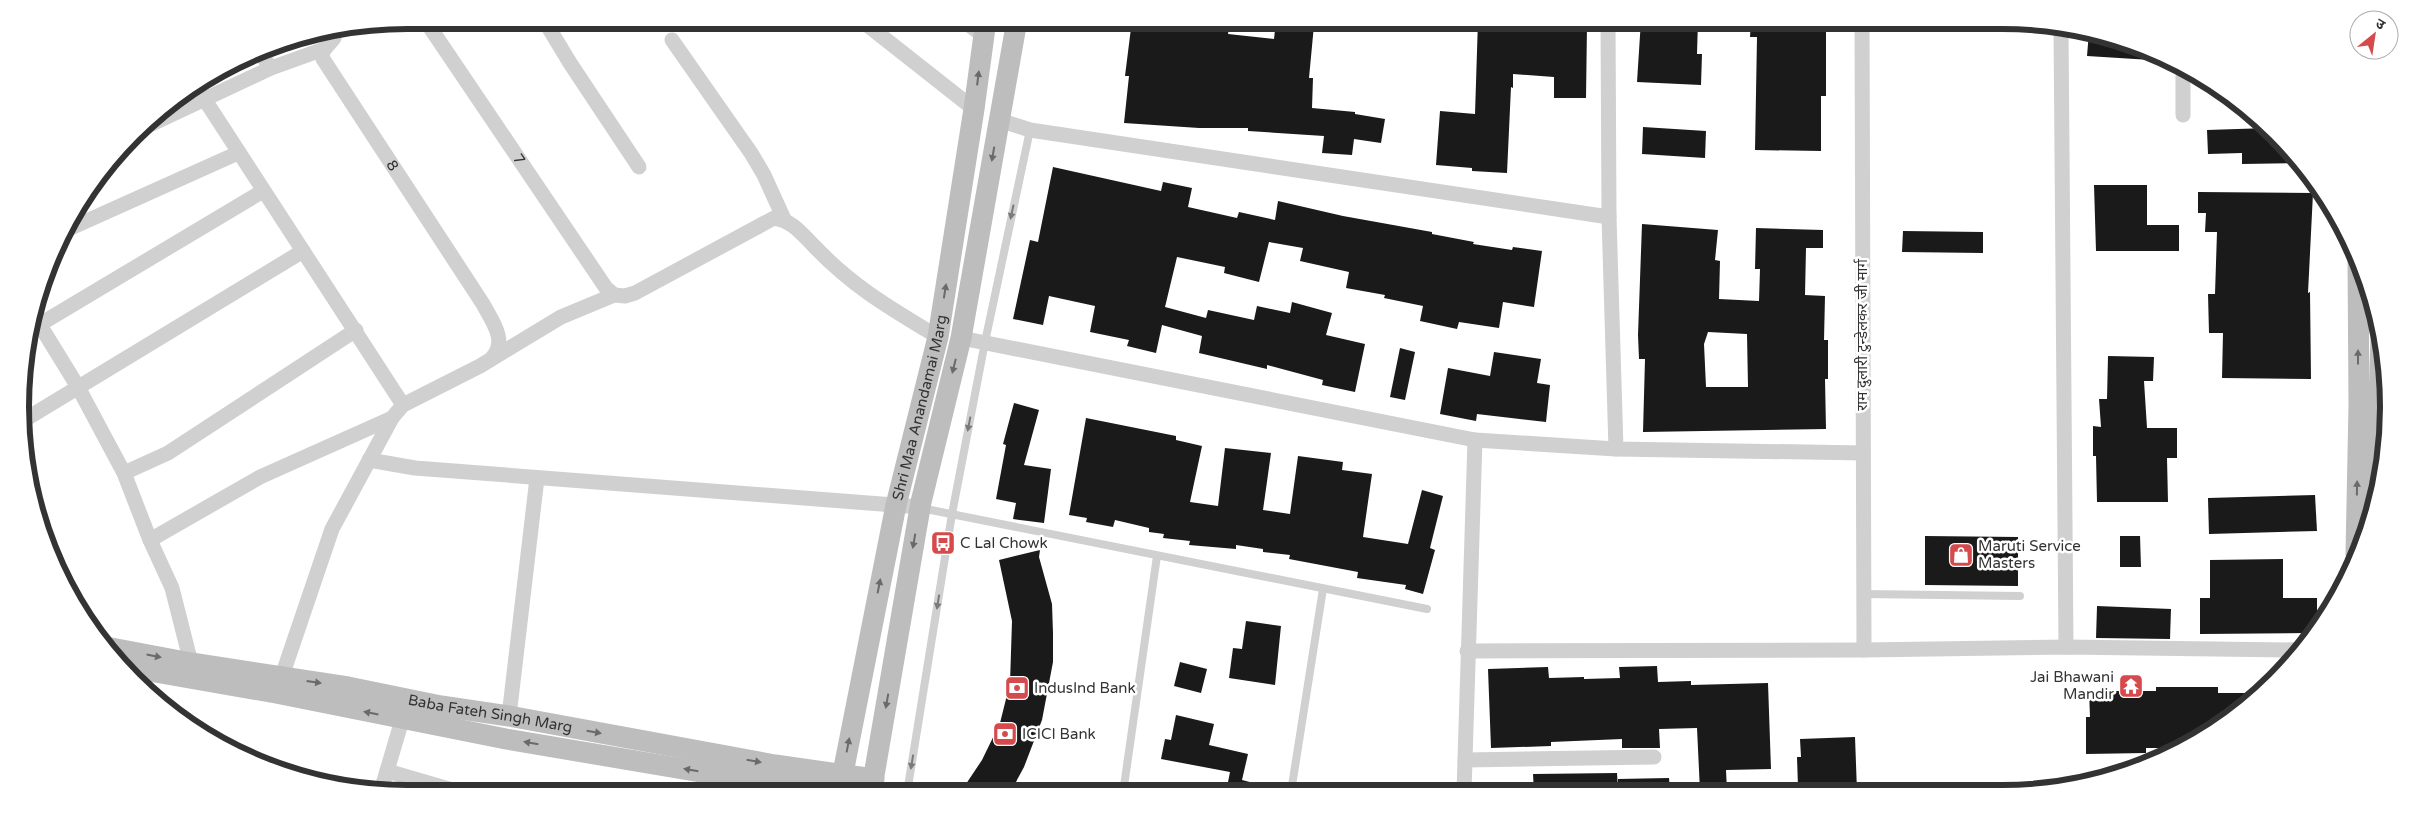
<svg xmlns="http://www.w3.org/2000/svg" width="2409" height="814" viewBox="0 0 2409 814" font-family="'Varela Round','Noto Sans Devanagari',sans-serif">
	<rect width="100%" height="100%" fill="#fff"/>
	<g fill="#1a1a1a" fill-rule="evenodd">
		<polygon points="1132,20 1230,20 1228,34 1274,39 1276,21 1314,25 1309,78 1313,78 1312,108 1355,112 1355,114 1385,119 1381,143 1354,139 1352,155 1322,153 1324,136 1248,131 1248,128 1199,128 1124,123 1129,76 1125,76"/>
		<polygon points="1478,20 1515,20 1552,25 1587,25 1586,98 1554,98 1554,77 1513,74 1513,88 1511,87 1507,173 1472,171 1472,168 1436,165 1440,111 1475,114"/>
		<polygon points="1641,20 1698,20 1697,54 1702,54 1701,85 1637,82"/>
		<polygon points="1751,20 1826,20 1826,96 1821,96 1821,151 1755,150 1757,37 1750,37"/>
		<polygon points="2089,32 2102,33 2167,58 2167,61 2087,56"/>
		<polygon points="1643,127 1706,131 1705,158 1642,154"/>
		<polygon points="2268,128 2293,152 2301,163 2242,164 2242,153 2208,154 2207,130"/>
		<polygon points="1053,167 1161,191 1163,182 1192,188 1188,207 1237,218 1239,212 1275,220 1278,201 1343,216 1432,232 1432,234 1474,242 1473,244 1512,250 1513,247 1542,251 1534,307 1503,302 1499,328 1459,322 1457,329 1420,321 1423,306 1384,298 1385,295 1346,288 1349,272 1300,261 1303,248 1269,242 1259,282 1224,273 1225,267 1177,257 1165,307 1206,318 1208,310 1254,320 1257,306 1290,313 1292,302 1332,313 1326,335 1365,344 1355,392 1322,385 1323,380 1267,365 1267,369 1199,353 1202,336 1162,325 1156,353 1127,346 1129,340 1090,332 1095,306 1049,296 1043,325 1013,319 1030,240 1038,242"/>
		<polygon points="2094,185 2147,185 2147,225 2179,225 2179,251 2096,251"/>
		<polygon points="2198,192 2313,193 2308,293 2310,292 2311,379 2222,378 2223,333 2209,333 2208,294 2215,294 2217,232 2205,232 2206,213 2198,213"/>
		<path d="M1642,224L1718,230L1715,260L1720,261L1719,299L1759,301L1760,269H1755L1756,228L1823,230V248H1806L1805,295L1825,296L1824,340H1828V379H1825L1826,429L1643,432L1645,359H1639L1638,335ZM1708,332L1747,334L1748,387H1706L1704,344Z"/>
		<polygon points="1903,231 1983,232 1983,253 1902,252"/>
		<polygon points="1400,348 1415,352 1405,400 1390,397"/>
		<polygon points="1494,352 1541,359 1537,383 1550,385 1546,422 1477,414 1476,421 1440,414 1448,368 1490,376"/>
		<polygon points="2108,356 2154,357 2153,381 2144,381 2147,428 2177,428 2177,458 2167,458 2168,502 2097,502 2096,456 2093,456 2093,426 2101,427 2099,399 2107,399"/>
		<polygon points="1014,403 1039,410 1024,465 1051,469 1044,523 1013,519 1016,503 996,499 1006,445 1003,444"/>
		<polygon points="1086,418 1176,436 1176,440 1202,446 1190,502 1218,506 1225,448 1271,453 1263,510 1290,514 1298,456 1343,462 1342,470 1372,474 1363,537 1408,544 1422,490 1443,496 1430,548 1435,550 1423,594 1405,589 1406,585 1357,578 1358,572 1289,559 1290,555 1263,552 1263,549 1236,545 1236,549 1189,545 1190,541 1163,538 1164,534 1149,532 1149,528 1115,520 1113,527 1086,522 1087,518 1069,515"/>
		<polygon points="2315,495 2317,531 2209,534 2208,498"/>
		<polygon points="1925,536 2018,537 2018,586 1925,585"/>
		<polygon points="2120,536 2140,536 2141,567 2120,567"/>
		<polygon points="1040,550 1039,557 1052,604 1053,633 1053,662 1042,720 1024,767 1010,793 960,793 982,760 1000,723 1010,683 1012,621 999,560"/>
		<polygon points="2283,559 2283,598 2317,598 2317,625 2311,633 2200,634 2200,598 2210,598 2210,560"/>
		<polygon points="2097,606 2171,609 2170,639 2096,638"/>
		<polygon points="1246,621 1281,626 1275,685 1229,678 1233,648 1242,649"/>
		<polygon points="1180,662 1207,669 1201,693 1174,686"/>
		<polygon points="1657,666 1658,682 1691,681 1691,685 1768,683 1771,769 1726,770 1727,791 1700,791 1697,728 1659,729 1660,748 1622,748 1622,739 1551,742 1551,746 1491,748 1488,669 1548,667 1549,678 1584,677 1584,679 1620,678 1619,667"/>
		<polygon points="2156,687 2218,687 2218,693 2261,693 2257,698 2183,748 2146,748 2146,753 2086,754 2086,717 2090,717 2089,691 2156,691"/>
		<polygon points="1176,715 1214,724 1209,745 1248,754 1242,780 1269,787 1269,792 1226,792 1230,772 1161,759 1165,739 1171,740"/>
		<polygon points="1855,737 1857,791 1832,791 1831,786 1798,787 1797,757 1801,757 1800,739"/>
		<polygon points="1617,773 1618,789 1618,779 1669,778 1670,791 1534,792 1533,774"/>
	</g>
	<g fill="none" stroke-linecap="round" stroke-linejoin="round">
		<g stroke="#d0d0d0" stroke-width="8">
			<polyline points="921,508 1427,609"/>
			<polyline points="1863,594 2020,596"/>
			<polyline points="1291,792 1323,589"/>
			<polyline points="907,793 952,514 985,342 1030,130"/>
			<polyline points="1123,793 1157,556"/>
		</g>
		<g stroke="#d0d0d0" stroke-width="15">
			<path id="s1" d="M425,20L606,288L614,295"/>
			<polyline points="544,20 570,63 639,167"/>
			<polyline points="861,20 974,109"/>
			<polyline points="962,20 984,36"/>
			<polyline points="1608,20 1609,217 1616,449"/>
			<polyline points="1862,20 1864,650"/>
			<path id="s2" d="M336,27L334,38L322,52L323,59L483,304C492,321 508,341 492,358"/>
			<polyline points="2061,28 2066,647"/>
			<polyline points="672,40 751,153 764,175 784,219"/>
			<polyline points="258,50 271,68"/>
			<polyline points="205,100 403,405"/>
			<polyline points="2183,115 2183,66"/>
			<polyline points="999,120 1030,130 1609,217"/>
			<polyline points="137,131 271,68 324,49"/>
			<polyline points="62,232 238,153"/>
			<polyline points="35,317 78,387 124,473 150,540 172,588 191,663 191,670"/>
			<polyline points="32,329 263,191"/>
			<polyline points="961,338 1475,440 1616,449 1863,453"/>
			<polyline points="21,422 303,251"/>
			<polyline points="369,460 415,468 920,507"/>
			<polyline points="124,473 168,453 356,330"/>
			<polyline points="150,540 260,477 392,418"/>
			<polyline points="1467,651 1864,650 2066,647 2296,650"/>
			<path d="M279,685L332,529L392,418L403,405L480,366L561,317L614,295L625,296L635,293L774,218C793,221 801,233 814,246C853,287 890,308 938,337"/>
			<polyline points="509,716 537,478"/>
			<polyline points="1465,760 1654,757"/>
			<polyline points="387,771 466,794"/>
			<polyline points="381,791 405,710"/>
			<polyline points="1464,792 1475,440"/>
		</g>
		<g stroke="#bdbdbd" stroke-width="21">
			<polyline points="2376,505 2381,336"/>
			<polyline points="2356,554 2359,405 2358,259"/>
			<path id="s3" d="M106,647L191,663L348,687L441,706L509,716L775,765L874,779"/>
			<polyline points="121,666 276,693 506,739 825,793"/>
			<path id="s4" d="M839,793L896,505L938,337L974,109L986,20"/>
			<polyline points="871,793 921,502 961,338 1017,20"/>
		</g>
	</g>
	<defs><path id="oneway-solid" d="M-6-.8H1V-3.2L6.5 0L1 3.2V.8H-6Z" transform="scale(1.25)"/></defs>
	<g fill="#6a6a6a">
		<use href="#oneway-solid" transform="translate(978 78) rotate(-83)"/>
		<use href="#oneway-solid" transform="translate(993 154) rotate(100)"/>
		<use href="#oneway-solid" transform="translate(945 291) rotate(-81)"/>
		<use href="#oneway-solid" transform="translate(2358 357) rotate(-90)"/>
		<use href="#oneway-solid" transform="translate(954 366) rotate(104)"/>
		<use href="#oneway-solid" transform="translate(2357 488) rotate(-89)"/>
		<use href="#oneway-solid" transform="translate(914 541) rotate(100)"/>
		<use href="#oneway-solid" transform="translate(879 586) rotate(-79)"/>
		<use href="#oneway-solid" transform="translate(154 656) rotate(11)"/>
		<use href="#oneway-solid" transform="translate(314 682) rotate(8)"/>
		<use href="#oneway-solid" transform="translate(887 701) rotate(100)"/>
		<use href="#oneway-solid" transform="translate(371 713) rotate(-169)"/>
		<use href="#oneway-solid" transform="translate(594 732) rotate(10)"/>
		<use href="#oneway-solid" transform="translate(531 743) rotate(-170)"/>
		<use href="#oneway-solid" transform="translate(848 745) rotate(-79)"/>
		<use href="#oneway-solid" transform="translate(754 761) rotate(10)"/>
		<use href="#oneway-solid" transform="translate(691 770) rotate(-170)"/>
	</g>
	<g fill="#7a7a7a">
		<use href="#oneway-solid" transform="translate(1012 212) rotate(102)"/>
		<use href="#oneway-solid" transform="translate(969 424) rotate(101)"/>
		<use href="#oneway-solid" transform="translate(938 602) rotate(99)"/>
		<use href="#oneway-solid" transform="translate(912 762) rotate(99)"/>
	</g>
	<defs>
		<symbol id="bus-square" viewBox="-11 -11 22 22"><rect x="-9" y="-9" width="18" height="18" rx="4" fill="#d54a4d" stroke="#fff"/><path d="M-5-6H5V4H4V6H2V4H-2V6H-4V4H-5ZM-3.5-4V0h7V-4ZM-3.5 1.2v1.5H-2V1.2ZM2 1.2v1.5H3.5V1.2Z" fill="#fff"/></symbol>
		<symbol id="shop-square" viewBox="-11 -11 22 22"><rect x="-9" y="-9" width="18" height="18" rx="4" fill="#d54a4d" stroke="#fff"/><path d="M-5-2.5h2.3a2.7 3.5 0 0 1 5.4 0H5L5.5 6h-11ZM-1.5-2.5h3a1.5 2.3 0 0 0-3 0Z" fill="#fff"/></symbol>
		<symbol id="temple-square" viewBox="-11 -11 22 22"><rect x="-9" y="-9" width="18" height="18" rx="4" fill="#d54a4d" stroke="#fff"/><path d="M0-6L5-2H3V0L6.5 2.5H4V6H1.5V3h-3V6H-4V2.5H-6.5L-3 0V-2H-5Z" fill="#fff"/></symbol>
		<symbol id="bank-square" viewBox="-11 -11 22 22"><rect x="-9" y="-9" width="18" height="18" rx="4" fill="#d54a4d" stroke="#fff"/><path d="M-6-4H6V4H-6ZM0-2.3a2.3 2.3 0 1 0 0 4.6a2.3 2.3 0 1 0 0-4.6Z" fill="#fff"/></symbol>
	</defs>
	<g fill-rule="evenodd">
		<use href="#bus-square" x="929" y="529" width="28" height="28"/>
		<use href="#shop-square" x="1947" y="541" width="28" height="28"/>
		<use href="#temple-square" x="2117" y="672" width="28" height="28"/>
		<use href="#bank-square" x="1003" y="674" width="28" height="28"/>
		<use href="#bank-square" x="991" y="720" width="28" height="28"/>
	</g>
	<g text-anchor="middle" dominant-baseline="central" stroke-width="5" stroke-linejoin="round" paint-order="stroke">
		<g font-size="15" fill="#333" stroke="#fff">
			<text stroke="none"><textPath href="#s1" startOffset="168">7</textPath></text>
			<text stroke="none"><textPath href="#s2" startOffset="164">8</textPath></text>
			<text transform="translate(1862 335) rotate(-90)">राम दुलारी टुन्डेलकर जी मार्ग</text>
			<text stroke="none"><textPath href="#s4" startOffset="394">Shri Maa Anandamai Marg</textPath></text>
			<text stroke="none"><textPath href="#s3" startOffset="390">Baba Fateh Singh Marg</textPath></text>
		</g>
		<g font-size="15" fill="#333" stroke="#fff" text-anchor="start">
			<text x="960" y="543">C Lal Chowk</text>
			<text x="1978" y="546">Maruti Service<tspan x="1978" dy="17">Masters</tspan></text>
			<text x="2114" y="677" text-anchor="end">Jai Bhawani<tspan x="2114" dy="17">Mandir</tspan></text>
			<text x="1034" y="688">IndusInd Bank</text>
			<text x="1022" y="734">ICICI Bank</text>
		</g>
	</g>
	<path d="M0 0H2409V814H0ZM407 29H2002A378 378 0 0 1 2380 407V407A378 378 0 0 1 2002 785H407A378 378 0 0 1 29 407V407A378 378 0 0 1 407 29Z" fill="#fff" fill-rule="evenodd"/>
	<path fill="none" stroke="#333" stroke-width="6" d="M407 29H2002A378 378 0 0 1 2380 407V407A378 378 0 0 1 2002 785H407A378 378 0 0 1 29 407V407A378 378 0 0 1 407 29Z"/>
	<g transform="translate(2374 35) rotate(30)"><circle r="24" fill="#ffffff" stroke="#adadad"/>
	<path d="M0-4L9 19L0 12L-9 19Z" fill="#d54a4d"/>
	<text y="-8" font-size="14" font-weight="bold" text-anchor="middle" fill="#333333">उ</text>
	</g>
</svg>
